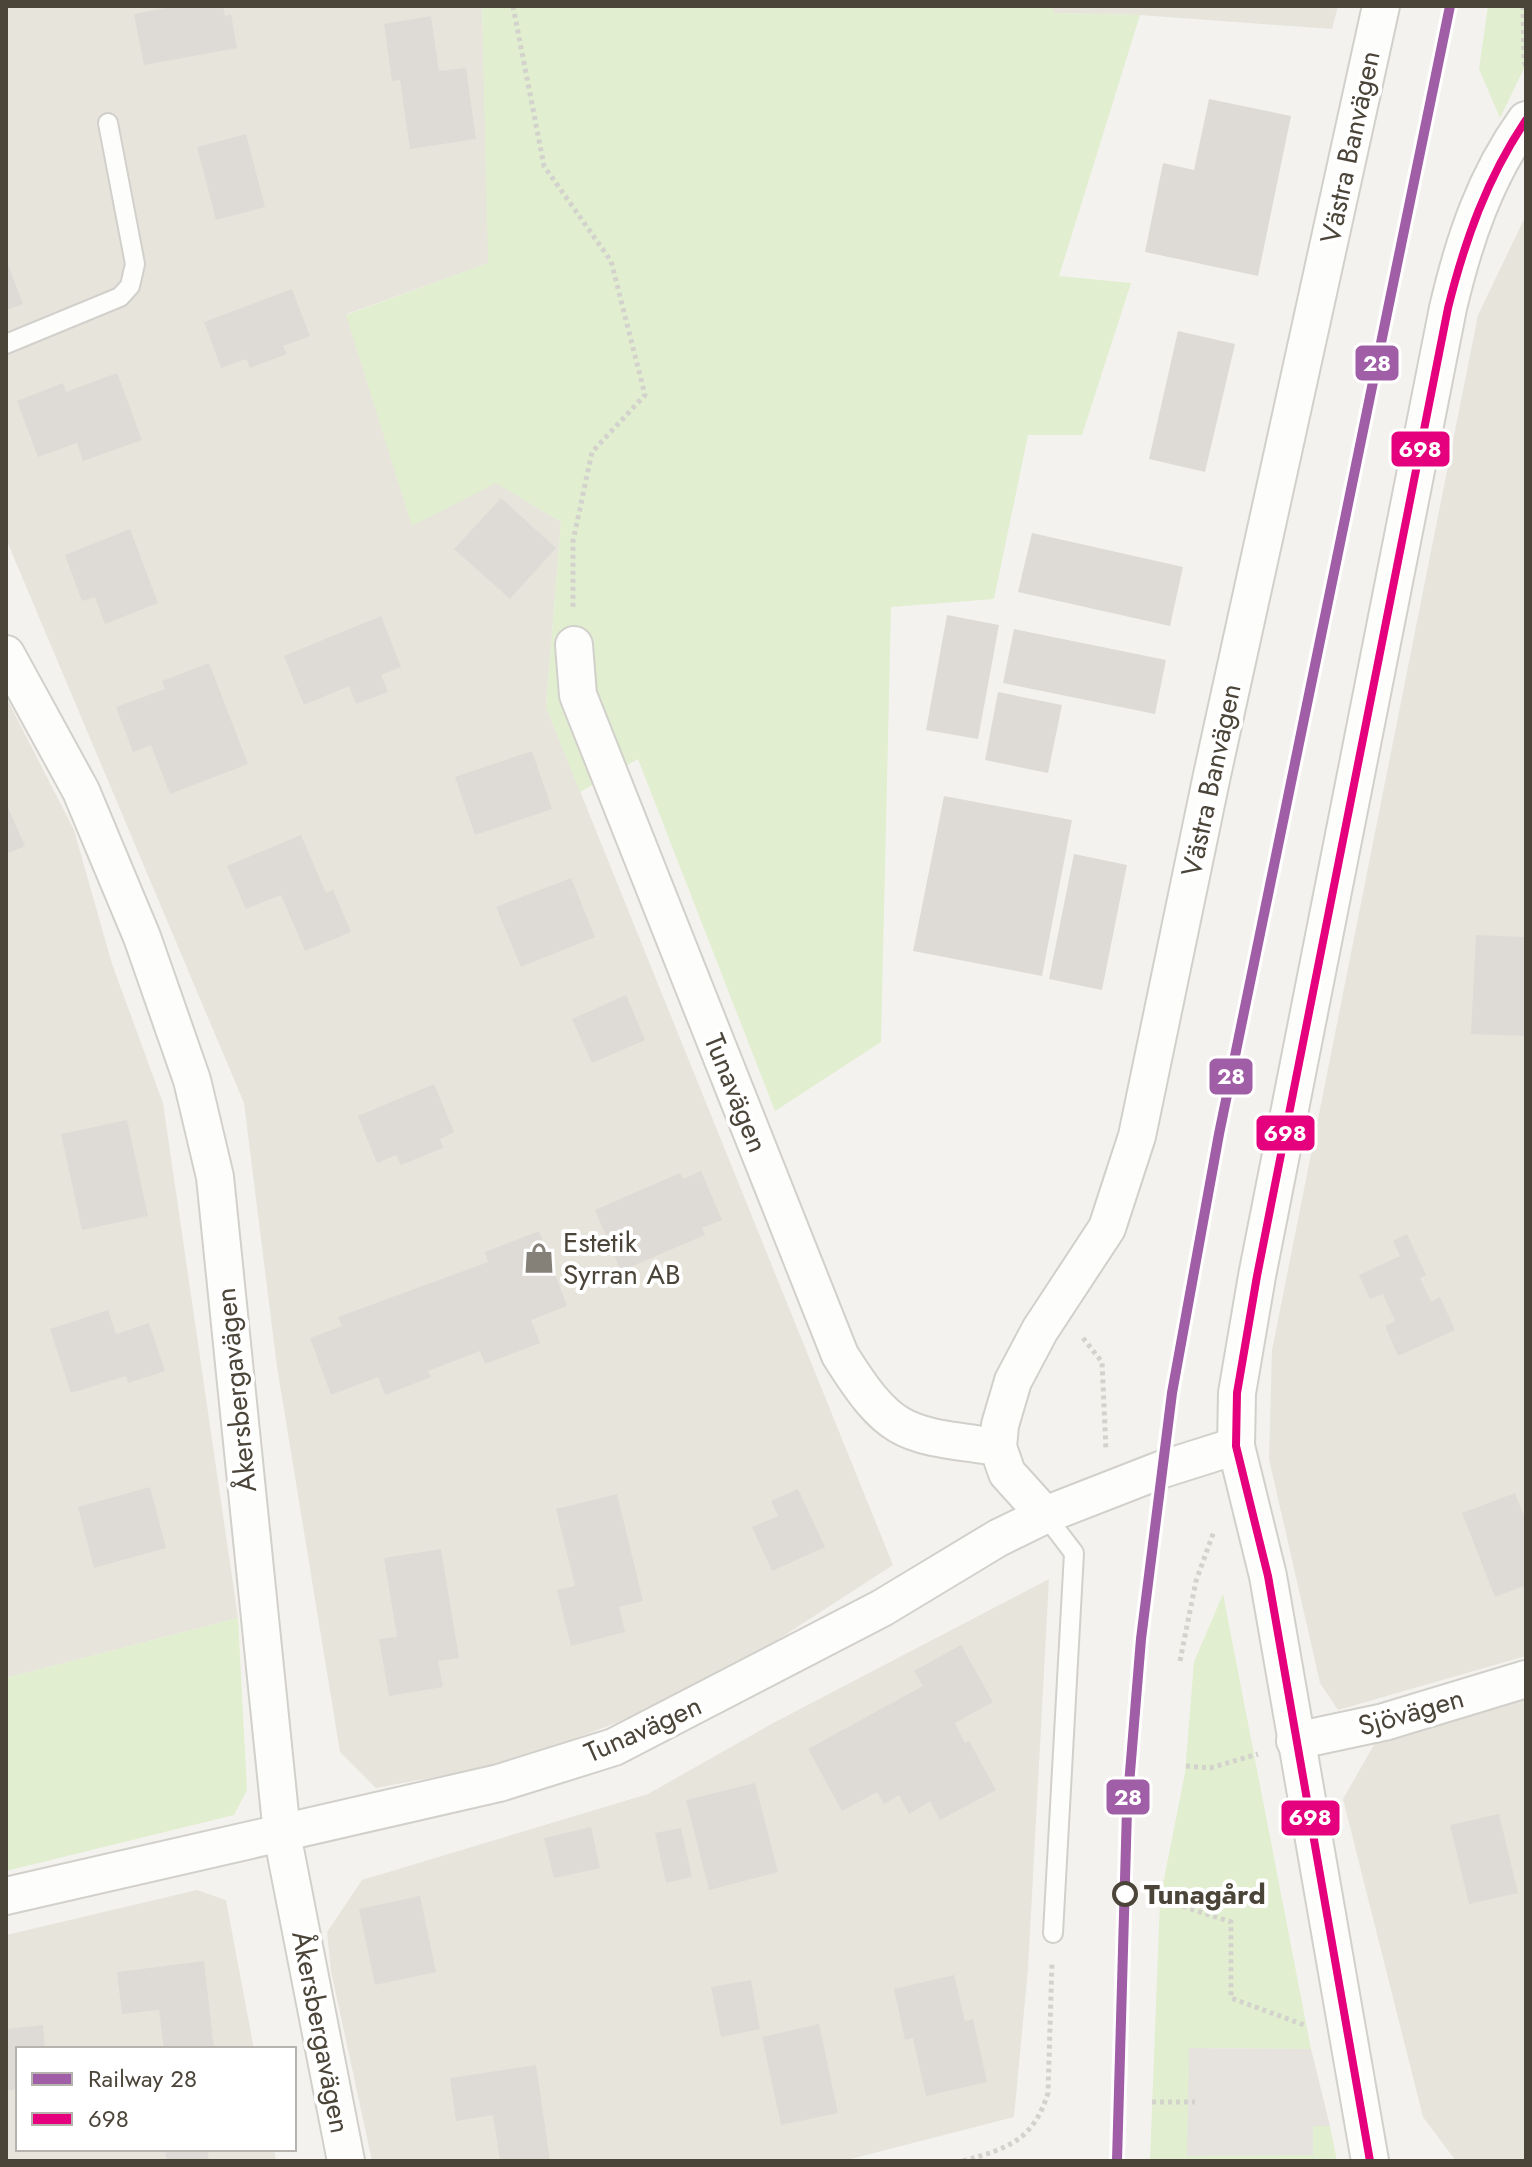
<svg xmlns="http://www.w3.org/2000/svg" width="1532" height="2167" viewBox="0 0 1532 2167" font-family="Jost,sans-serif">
	<rect width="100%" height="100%" fill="#f4f2ee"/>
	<g fill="#e7e4dc">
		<polygon points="6,6 482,6 489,263 347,314 412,525 496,482 561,522 546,707 893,1565 702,1689 516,1762 376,1788 340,1752 277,1367 244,1103 6,539"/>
		<polygon points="1052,6 1338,6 1332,29 1140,15 1053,13"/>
		<polygon points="1526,215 1526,1656 1338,1710 1320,1683 1269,1459 1272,1350 1478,315"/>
		<polygon points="6,697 74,830 112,964 163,1103 238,1618 6,1678"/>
		<polygon points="1049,1579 1028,1969 1014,2117 843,2161 372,2161 331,1971 327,1932 362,1880 648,1794 775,1722"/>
		<polygon points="1526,1693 1526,2161 1456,2161 1423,2117 1343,1799 1375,1743"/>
		<polygon points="197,1890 226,1900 254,2049 18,2049 18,2149 274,2149 276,2161 6,2161 6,1935"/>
	</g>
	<g fill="#e1eecf">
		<polygon points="482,6 1052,6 1054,13 1140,15 1059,276 1131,283 1082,435 1028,435 994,599 891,607 881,1042 775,1111 638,759 580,792 546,707 561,522 496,483 412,526 346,315 488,263"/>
		<polygon points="1488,6 1526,6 1526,64 1500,118 1479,69"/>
		<polygon points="1223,1594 1311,2049 1189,2048 1312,2155 1313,2126 1330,2126 1337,2161 1150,2161 1160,1899 1185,1773 1194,1662"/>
		<polygon points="238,1618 247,1790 234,1815 6,1871 6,1678"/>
	</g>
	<polygon fill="#e6e3df" points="1189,2048 1311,2049 1330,2126 1313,2126 1313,2155 1187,2156"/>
	<g fill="#dedbd6">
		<polygon points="175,6 223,6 225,16 231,14 237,48 144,65 134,14"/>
		<polygon points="431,16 439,71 466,68 476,139 410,149 400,80 392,81 384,24"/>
		<polygon points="1209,99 1291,116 1258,276 1145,252 1163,163 1194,170"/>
		<polygon points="246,134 265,207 216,220 197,147"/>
		<polygon points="6,259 23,304 6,310"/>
		<polygon points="292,289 310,336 283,346 287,354 250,368 246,359 221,368 204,322"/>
		<polygon points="1178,331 1235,344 1205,472 1149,459"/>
		<polygon points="117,373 142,440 83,461 77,443 38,457 17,401 63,383 66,392"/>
		<polygon points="501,498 556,548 510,599 454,549"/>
		<polygon points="130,529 158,603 105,624 95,597 82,601 65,555"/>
		<polygon points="1032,533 1183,567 1170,626 1018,592"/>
		<polygon points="947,615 999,625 978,739 926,730"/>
		<polygon points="381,616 401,667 381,675 388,692 356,704 349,686 304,705 284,656"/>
		<polygon points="1014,629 1166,660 1155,714 1003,683"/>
		<polygon points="209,663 248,764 170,794 151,745 133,752 116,707 165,689 162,681"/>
		<polygon points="998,692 1062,705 1048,773 985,760"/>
		<polygon points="532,751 552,809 475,835 455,777"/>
		<polygon points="944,796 1072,820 1042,976 913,951"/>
		<polygon points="6,803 25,846 6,854"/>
		<polygon points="301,835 326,893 333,890 351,932 305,951 281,895 246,909 227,866"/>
		<polygon points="1074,854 1127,865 1102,990 1049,979"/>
		<polygon points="571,878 595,937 521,967 496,907"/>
		<polygon points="1476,935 1526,937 1526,1036 1471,1034"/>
		<polygon points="626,995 645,1040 592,1063 572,1019"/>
		<polygon points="434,1084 454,1132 440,1139 443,1148 401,1165 396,1155 377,1163 358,1116"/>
		<polygon points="127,1120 148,1216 82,1230 61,1134"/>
		<polygon points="701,1171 722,1220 702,1228 705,1235 621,1271 595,1210 680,1173 683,1179"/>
		<polygon points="539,1231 567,1306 531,1320 540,1343 485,1364 480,1351 428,1371 431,1377 385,1395 378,1377 331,1395 310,1338 342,1326 338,1317 488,1262 485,1252"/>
		<polygon points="1407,1234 1426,1275 1420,1278 1431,1302 1440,1297 1455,1330 1398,1356 1385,1326 1395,1321 1383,1294 1370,1299 1359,1275 1400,1256 1393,1241"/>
		<polygon points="108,1310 116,1334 149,1323 165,1371 128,1383 126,1376 71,1393 50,1329"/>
		<polygon points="150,1487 166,1548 94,1568 78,1507"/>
		<polygon points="798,1489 825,1547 772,1571 752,1527 778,1516 771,1501"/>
		<polygon points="1515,1493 1526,1521 1526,1585 1495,1597 1462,1513"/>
		<polygon points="617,1494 643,1601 619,1607 625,1632 571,1646 557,1590 575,1586 556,1509"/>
		<polygon points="441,1549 459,1658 438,1661 443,1687 389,1696 379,1639 397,1637 384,1558"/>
		<polygon points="961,1645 993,1702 955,1723 965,1743 969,1741 996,1790 940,1820 930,1801 909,1814 899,1795 884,1804 877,1792 842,1811 808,1749 923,1686 914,1671"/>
		<polygon points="755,1783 778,1872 709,1890 686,1800"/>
		<polygon points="1499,1814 1518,1893 1469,1904 1450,1825"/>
		<polygon points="591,1827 600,1868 554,1878 544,1838"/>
		<polygon points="681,1828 692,1877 666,1883 655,1833"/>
		<polygon points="420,1896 436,1972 375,1985 359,1909"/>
		<polygon points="204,1961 214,2049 164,2049 159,2010 122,2014 117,1972"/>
		<polygon points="954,1975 965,2021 973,2019 987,2082 926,2096 913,2038 905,2040 894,1989"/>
		<polygon points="751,1980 760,2029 721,2037 711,1987"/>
		<polygon points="819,2024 838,2113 781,2125 762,2037"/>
		<polygon points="43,2025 45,2049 18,2049 18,2089 6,2091 6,2029"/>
		<polygon points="536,2065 550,2161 500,2161 493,2115 456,2121 450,2078"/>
		<polygon points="185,2149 207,2149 209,2161 167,2161 165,2152"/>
	</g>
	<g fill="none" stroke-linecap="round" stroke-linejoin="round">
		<defs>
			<g id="lane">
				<polyline points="6,344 120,297 130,286 135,264 108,123"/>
				<polyline points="1045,1515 1074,1553 1053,1933"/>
			</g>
			<g id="street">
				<path d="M574,645L578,695L840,1355C892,1438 905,1434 998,1447"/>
				<polyline points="6,654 81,791 142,937 192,1080 215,1177 282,1834 346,2161"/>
				<polyline points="1045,1515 1007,1473 998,1447 1000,1425 1013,1381 1040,1330 1107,1228 1137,1136 1212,775 1381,6"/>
				<polyline points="1295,1741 1384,1722 1526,1679"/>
				<polyline points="6,1896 499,1783 614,1747 882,1608 998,1538 1045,1515 1163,1469 1236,1446"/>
				<path d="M1370,2161L1268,1576L1236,1446L1237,1393L1257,1276L1448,308C1464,240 1485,177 1526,120"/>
			</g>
		</defs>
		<use href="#lane" stroke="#d2d0cb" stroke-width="22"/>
		<use href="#street" stroke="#d2d0cb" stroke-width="40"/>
		<g stroke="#d3d2cc" stroke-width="5" stroke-dasharray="4 4" stroke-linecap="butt">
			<polyline points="513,6 544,166 611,261 645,395 592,452 573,541 573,608"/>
			<polyline points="1523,6 1524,62 1526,66"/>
			<polyline points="1083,1338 1102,1362 1106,1450"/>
			<polyline points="1180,1661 1196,1581 1214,1531"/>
			<polyline points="1186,1766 1210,1768 1258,1754"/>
			<polyline points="1160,1899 1231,1922 1231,1998 1307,2026"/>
			<polyline points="1152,2102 1195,2102"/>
			<path d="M963,2161C1008,2148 1033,2141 1048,2093L1052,1962"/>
		</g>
		<use href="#lane" stroke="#fdfdfc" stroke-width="18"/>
		<use href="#street" stroke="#fdfdfc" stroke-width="36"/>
		<defs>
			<path id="bus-1" d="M1370,2161L1268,1576L1236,1446L1237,1393L1257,1276L1448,308C1465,240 1487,178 1526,120"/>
		</defs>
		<use href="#bus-1" stroke="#fff" stroke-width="14"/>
		<use href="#bus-1" stroke="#e5007d" stroke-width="8"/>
		<defs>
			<polyline id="rail-1" points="1117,2161 1127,1809 1141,1639 1172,1393 1219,1134 1450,6"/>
		</defs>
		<use href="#rail-1" stroke="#fff" stroke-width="16"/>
		<use href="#rail-1" stroke="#a05ea6" stroke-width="10"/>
	</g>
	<defs>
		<symbol id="shop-bare" viewBox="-9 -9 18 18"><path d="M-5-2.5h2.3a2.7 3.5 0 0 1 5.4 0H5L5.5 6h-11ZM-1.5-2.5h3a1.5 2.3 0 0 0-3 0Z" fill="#868178" stroke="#fff" stroke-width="2.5" paint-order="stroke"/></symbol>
	</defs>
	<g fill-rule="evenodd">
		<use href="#shop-bare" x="517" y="1236" width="44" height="44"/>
	</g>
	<circle fill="#fff" stroke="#4b4439" stroke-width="4" cx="1125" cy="1894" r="11"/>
	<g text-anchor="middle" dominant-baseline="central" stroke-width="8" stroke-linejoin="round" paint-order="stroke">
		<g font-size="28" fill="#4b4439" stroke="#fff">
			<text transform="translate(1350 147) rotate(-78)">Västra Banvägen</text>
			<text transform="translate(1211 780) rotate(-78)">Västra Banvägen</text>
			<text transform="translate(736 1093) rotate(68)">Tunavägen</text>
			<text transform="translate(236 1390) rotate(-96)">Åkersbergavägen</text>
			<text transform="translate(1411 1712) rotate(-16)">Sjövägen</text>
			<text transform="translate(643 1729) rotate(-24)">Tunavägen</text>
			<text transform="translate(321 2032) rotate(79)">Åkersbergavägen</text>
		</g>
		<g font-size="28" fill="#4b4439" stroke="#fff" text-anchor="start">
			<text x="563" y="1242">Estetik<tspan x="563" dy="32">Syrran AB</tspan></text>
		</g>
		<g font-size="28" font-weight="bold" fill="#4b4439" stroke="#fff" text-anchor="start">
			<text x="1144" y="1894">Tunagård</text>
		</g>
	</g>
	<g stroke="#fff" stroke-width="3">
		<rect x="1354" y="344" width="46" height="38" rx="8" fill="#a05ea6"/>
		<rect x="1390" y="430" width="61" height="38" rx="8" fill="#e5007d"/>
		<rect x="1208" y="1057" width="46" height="39" rx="8" fill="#a05ea6"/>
		<rect x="1255" y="1114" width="61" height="38" rx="8" fill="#e5007d"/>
		<rect x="1105" y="1778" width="46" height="38" rx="8" fill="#a05ea6"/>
		<rect x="1280" y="1799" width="61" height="38" rx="8" fill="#e5007d"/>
	</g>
	<g font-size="22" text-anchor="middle" font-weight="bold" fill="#fff">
		<text x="1377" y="371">28</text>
		<text x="1420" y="457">698</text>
		<text x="1231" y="1084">28</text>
		<text x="1285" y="1141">698</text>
		<text x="1128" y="1805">28</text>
		<text x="1310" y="1825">698</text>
	</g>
	<rect width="1532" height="2167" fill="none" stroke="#4b4439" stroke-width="16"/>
	<rect x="16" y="2047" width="280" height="104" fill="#ffffff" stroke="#b7b4b0" stroke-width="2"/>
	<rect x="32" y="2073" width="40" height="12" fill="#a05ea6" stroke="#b7b4b0" stroke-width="2"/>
	<text x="88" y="2087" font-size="24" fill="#4b4439">Railway 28</text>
	<rect x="32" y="2113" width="40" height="12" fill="#e5007d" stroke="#b7b4b0" stroke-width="2"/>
	<text x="88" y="2127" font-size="24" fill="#4b4439">698</text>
</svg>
